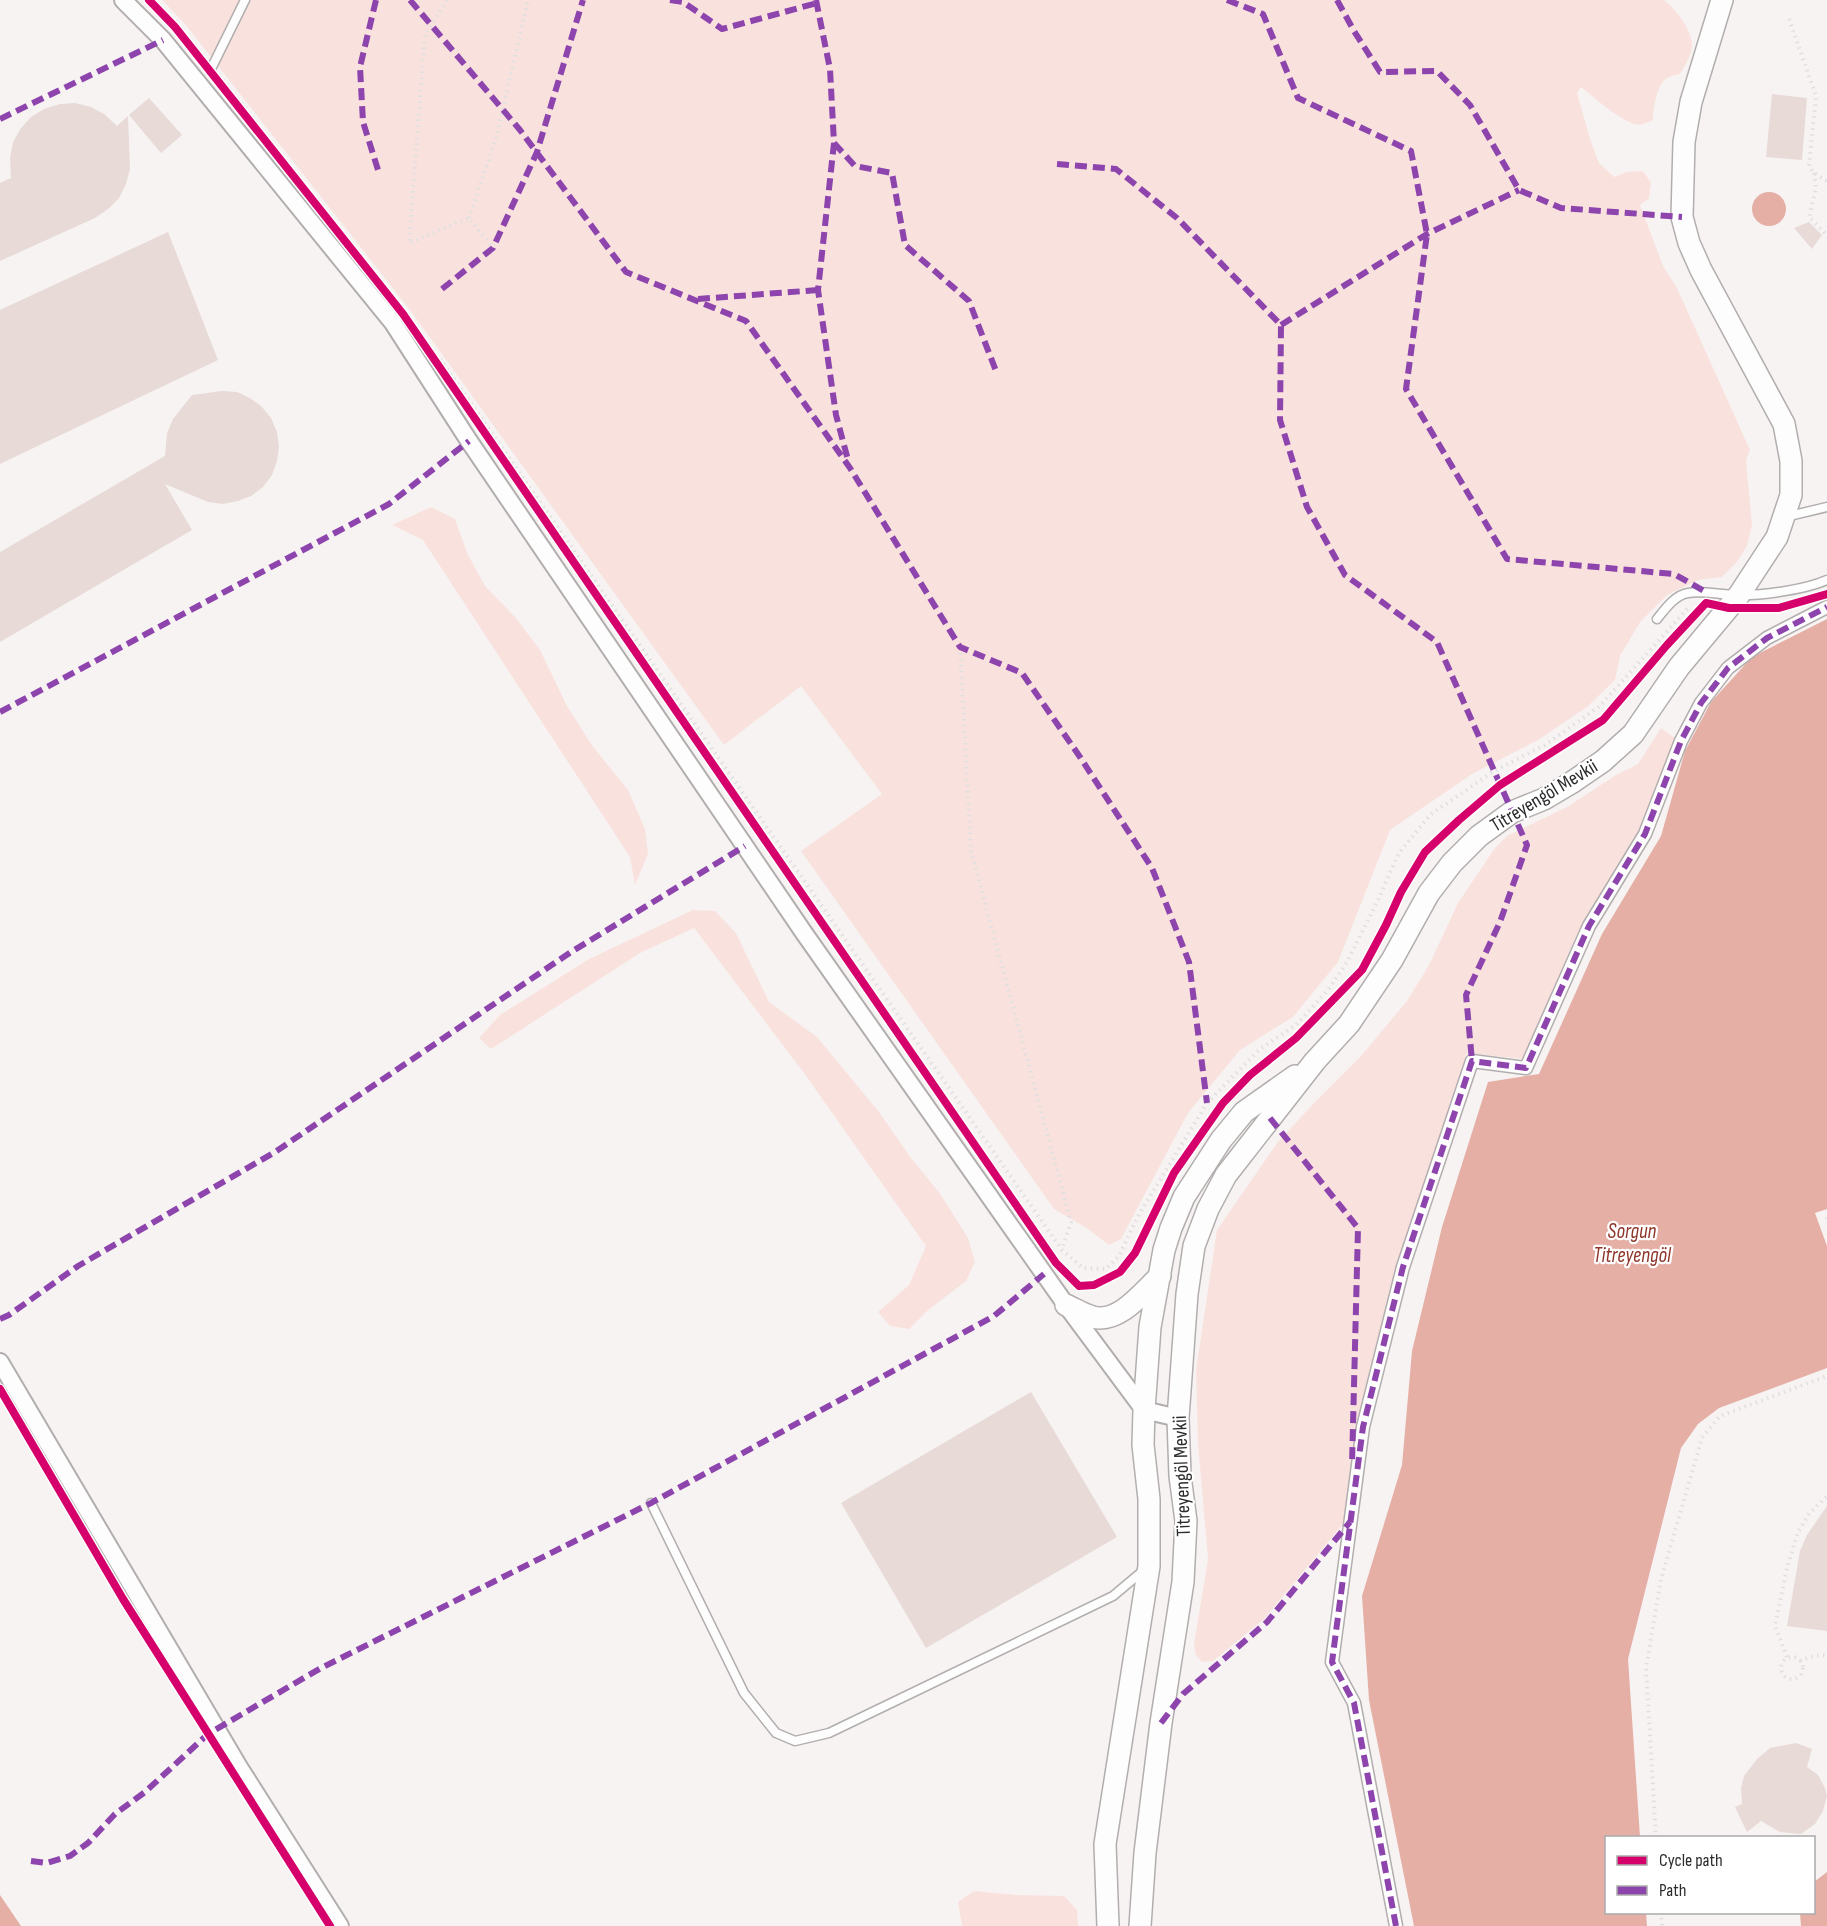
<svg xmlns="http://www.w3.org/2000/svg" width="1827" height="1926" viewBox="0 0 1827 1926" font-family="'Sofia Sans Condensed',sans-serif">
	<rect width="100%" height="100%" fill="#f7f3f2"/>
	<g fill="#f9e2de">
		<path d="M162,0H1664C1676,9 1694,32 1692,48C1690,57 1685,66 1680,74C1674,75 1667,77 1663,82C1656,90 1653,111 1653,120C1647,123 1640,126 1634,124C1616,117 1596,99 1581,87L1577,93L1591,142L1599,163L1614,177L1627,172L1643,171L1651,183L1649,198L1640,205L1663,266L1677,288L1750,450L1746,460L1752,525L1747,546L1737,562L1722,577L1698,580L1667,595L1640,622L1620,656L1615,680L1587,707L1538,740L1472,774L1390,830L1338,962L1293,1017L1240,1050L1188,1113L1121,1239L1109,1245L1088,1229L1054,1209L801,851L882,794L801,686L724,745L410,310L185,24Z"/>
		<polygon points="431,507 455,519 467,553 485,586 516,618 540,650 567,706 591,744 628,790 645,829 648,854 635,885 630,857 423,540 392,525"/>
		<polygon points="1661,728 1675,738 1640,835 1577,934 1523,1059 1467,1053 1396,1267 1358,1423 1344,1523 1264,1619 1213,1661 1202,1662 1196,1655 1194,1644 1208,1559 1198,1443 1196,1370 1217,1230 1277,1143 1315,1102 1361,1056 1407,1001 1429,965 1458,903 1495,848 1507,836 1567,807 1616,775 1638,764"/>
		<polygon points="693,910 715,911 736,933 769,1002 817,1037 879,1112 911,1158 941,1195 968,1238 975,1262 966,1281 927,1311 909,1329 890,1326 878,1312 909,1285 926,1246 804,1073 694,928 640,953 491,1049 479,1038 500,1015 589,959"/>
		<polygon points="974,1891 1015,1895 1064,1896 1077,1910 1078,1926 962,1926 958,1902"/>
	</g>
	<g fill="#e5afa6">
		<circle cx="1769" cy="209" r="17"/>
		<polygon points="1827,619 1827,1209 1815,1213 1827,1246 1827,1368 1719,1408 1698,1424 1681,1448 1628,1659 1640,1837 1606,1838 1606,1912 1646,1913 1647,1926 1414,1926 1369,1700 1362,1596 1402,1465 1412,1351 1442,1227 1488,1082 1539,1074 1602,934 1661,836 1685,751 1711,702 1752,657"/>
		<polygon points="1827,1872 1827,1926 1801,1926 1800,1913 1814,1912 1814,1882"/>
		<polygon points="0,1895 21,1926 0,1926"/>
	</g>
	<g fill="#e7dad7">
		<polygon points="1772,94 1807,98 1802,160 1766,157"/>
		<polygon points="149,98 182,135 161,153 129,115"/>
		<polygon points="75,103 91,107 104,114 117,126 128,116 130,169 126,184 119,198 108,209 95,218 0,261 0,183 11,178 10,158 13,142 21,128 31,117 44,109 60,104"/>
		<polygon points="1809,222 1822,235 1812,249 1794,228"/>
		<polygon points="168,232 218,360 0,464 0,310"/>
		<polygon points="222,391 237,392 250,398 262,407 271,418 277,432 279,447 277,461 272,475 263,487 251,496 238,501 223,504 208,502 165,484 192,530 0,642 0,552 165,456 167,433 173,419 192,395"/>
		<polygon points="1031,1392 1117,1537 926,1648 841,1503"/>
		<polygon points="1827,1506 1827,1631 1787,1626 1800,1551 1807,1535"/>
		<polygon points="1796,1743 1812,1749 1807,1767 1818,1775 1825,1788 1827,1796 1823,1811 1815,1824 1801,1834 1780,1832 1761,1821 1747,1832 1735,1807 1742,1804 1741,1788 1744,1776 1757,1759 1770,1748"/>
	</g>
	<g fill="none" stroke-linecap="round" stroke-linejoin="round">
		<defs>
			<g id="service">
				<polyline points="212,67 245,0"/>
				<polyline points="1785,517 1827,507"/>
				<path d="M1657,619C1665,609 1675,595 1688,593C1703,590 1720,595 1735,595C1760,596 1804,590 1827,580"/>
				<polyline points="651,1503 744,1693 776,1733 795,1741 829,1733 1113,1596 1144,1570"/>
			</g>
			<polyline id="pedestrian" points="1396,1926 1354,1703 1332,1662 1363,1427 1403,1267 1472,1061 1526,1068 1589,926 1645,834 1681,741 1701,703 1728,668 1767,638 1827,607"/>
			<g id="minor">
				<polyline points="123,0 163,40 393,323 469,441 804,933 1066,1305 1144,1410 1178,1418"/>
				<polyline points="0,1362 239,1767 340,1926"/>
			</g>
			<g id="tertiary">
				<path d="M1066,1305C1075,1309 1084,1315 1093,1317C1119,1324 1143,1292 1160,1276"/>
				<polyline points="1108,1926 1105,1844 1149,1566 1149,1499 1143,1445 1144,1410 1150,1327 1164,1250 1171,1228 1184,1197 1221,1140 1244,1112 1295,1076"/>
				<polyline points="1140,1926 1145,1853 1161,1723 1183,1582 1186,1521 1180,1476 1178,1418 1187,1294 1194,1246 1208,1209 1226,1175 1315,1061 1349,1024 1392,960 1429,893 1452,863 1479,836 1512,812 1544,799 1571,783 1603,761 1633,734 1679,667 1739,595 1777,537 1791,495 1791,461 1784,424 1701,270 1689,243 1682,217 1684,142 1691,102 1722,0"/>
			</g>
		</defs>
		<use href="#service" stroke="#b1aead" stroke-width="11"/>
		<use href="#pedestrian" stroke="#b1aead" stroke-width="15"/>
		<use href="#minor" stroke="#b1aead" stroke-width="20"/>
		<use href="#tertiary" stroke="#b1aead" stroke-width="24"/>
		<g stroke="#e0dfdf" stroke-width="4" stroke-dasharray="1.5 4.5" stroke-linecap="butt">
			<polyline points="154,0 178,25 203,56"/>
			<polyline points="447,0 425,35 409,243 469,218 493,248"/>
			<polyline points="1789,19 1816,96 1809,166 1814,173 1827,181"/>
			<polyline points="219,75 255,121"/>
			<polyline points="1814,173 1816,188 1809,217 1827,235"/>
			<polyline points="469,218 496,138 528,0"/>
			<polyline points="440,359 1062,1250 1083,1268 1106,1269 1119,1256 1138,1216 1207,1103 1260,1049 1296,1025 1328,990 1347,962 1379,898 1399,853 1430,815 1494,771 1545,745 1600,706 1688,608"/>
			<polyline points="960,647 971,851 1071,1222 1062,1249"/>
			<polyline points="1827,1218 1827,1219"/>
			<circle cx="1792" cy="1668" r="11"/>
			<polyline points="1787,1657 1775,1626 1787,1568 1798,1532 1809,1514 1827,1496"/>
			<path d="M1800,1661C1809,1657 1817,1654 1827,1656"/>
			<polyline points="1656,1838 1646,1668 1661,1579 1702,1438 1720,1416 1827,1376"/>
			<polyline points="1661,1912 1662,1926"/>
		</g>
		<use href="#service" stroke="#fefdfd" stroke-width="8"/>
		<use href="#pedestrian" stroke="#fefdfd" stroke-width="12"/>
		<use href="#minor" stroke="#fefdfd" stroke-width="16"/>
		<use href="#tertiary" stroke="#fefdfd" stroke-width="21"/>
		<g stroke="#8e44ad" stroke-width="6" stroke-dasharray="12 6" stroke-linecap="butt">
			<polyline points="376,0 360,67 363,122 379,173"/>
			<polyline points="410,0 520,130 626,272 746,321 850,468 960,647 1022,673 1080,757 1152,868 1189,962 1207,1103"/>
			<polyline points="670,0 683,2 722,29 817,3"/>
			<polyline points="816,0 830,69 834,143 818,290 836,415 848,460"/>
			<polyline points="1227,0 1263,14 1298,98 1411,151 1427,234 1406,389 1507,559 1674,574 1706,592"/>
			<polyline points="1337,0 1354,31 1380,72 1437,71 1470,105 1519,190 1561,208 1682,217"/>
			<polyline points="0,119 163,40"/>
			<polyline points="834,143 855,166 892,173 905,245 969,301 996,371"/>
			<polyline points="1057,164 1116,169 1177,218 1281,325 1280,420 1307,507 1345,575 1437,642 1527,845 1500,922 1466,995 1472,1061"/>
			<polyline points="442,289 493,248 537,152 583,0"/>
			<polyline points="698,299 818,290"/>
			<polyline points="1281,325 1427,234 1519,190"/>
			<polyline points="0,712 389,504 469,441"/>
			<polyline points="1270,1118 1358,1228 1352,1465"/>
			<polyline points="0,1319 9,1315 78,1266 275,1152 571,952 745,846"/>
			<polyline points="1161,1723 1183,1694 1267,1622 1350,1522"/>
			<polyline points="31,1861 47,1863 70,1856 88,1843 115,1814 145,1792 208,1734 321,1668 651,1503 994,1316 1044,1274"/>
			<polyline points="1396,1926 1354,1703 1332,1662 1363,1427 1403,1267 1472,1061 1526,1068 1589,926 1645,834 1681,741 1701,703 1728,668 1767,638 1827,607"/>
		</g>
		<defs>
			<g id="cycleway">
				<polyline points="149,0 175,27 403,314 1056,1263 1079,1286 1094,1285 1120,1272 1135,1253 1174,1173 1223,1103 1250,1075 1296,1038 1362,970 1386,925 1401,892 1425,852 1459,820 1500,785 1603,720 1667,645 1706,603 1729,608 1779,608 1827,594"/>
				<polyline points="0,1389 123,1599 330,1926"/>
			</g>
		</defs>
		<use href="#cycleway" stroke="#fff" stroke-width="11"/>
		<use href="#cycleway" stroke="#d6006c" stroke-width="8"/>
	</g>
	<g text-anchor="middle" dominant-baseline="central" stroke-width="4.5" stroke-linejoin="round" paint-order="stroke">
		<g font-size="20" fill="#2d2b2b" stroke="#fff">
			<text transform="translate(1544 796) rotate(-31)">Titreyengöl Mevkii</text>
			<text transform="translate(1182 1476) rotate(-92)">Titreyengöl Mevkii</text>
		</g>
		<g font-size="21" font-style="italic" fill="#8e352a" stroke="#fff">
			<text x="1632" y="1231">Sorgun<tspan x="1632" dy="24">Titreyengöl</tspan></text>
		</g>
	</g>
	<rect x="1605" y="1836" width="210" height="78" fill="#ffffff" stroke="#abaaaa" stroke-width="1.5"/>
	<rect x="1617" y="1856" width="30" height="9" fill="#d6006c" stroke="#abaaaa" stroke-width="1.5"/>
	<text x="1659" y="1866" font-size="18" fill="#2d2b2b">Cycle path</text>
	<rect x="1617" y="1886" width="30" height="9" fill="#8e44ad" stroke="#abaaaa" stroke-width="1.5"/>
	<text x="1659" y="1896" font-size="18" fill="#2d2b2b">Path</text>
</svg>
